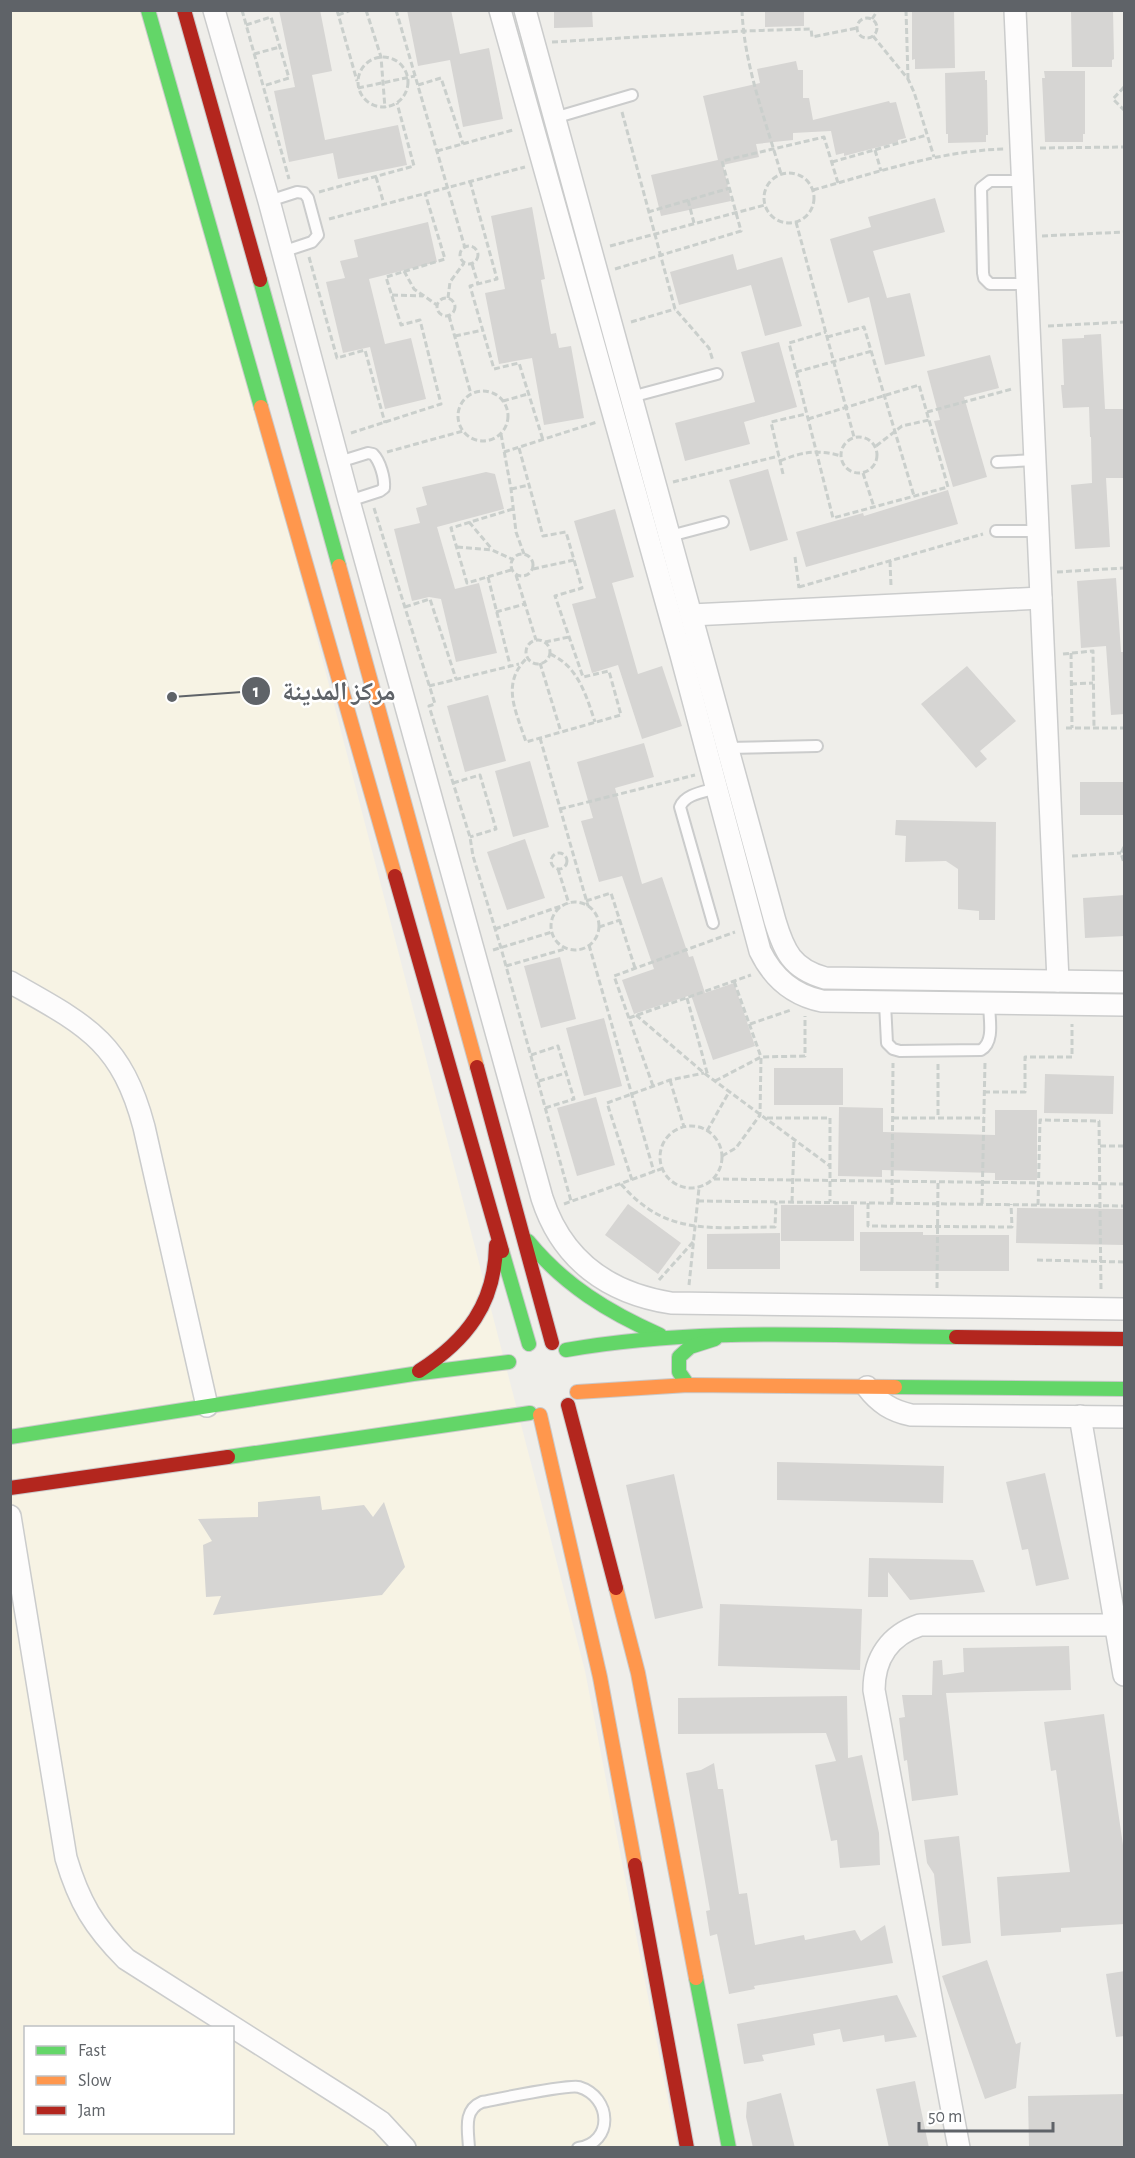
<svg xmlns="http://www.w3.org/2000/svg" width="1135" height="2158" viewBox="0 0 1135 2158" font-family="'Alegreya Sans','Noto Naskh Arabic',sans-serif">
	<rect width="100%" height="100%" fill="#efeeea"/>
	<path fill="#f7f3e4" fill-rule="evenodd" d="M11,11H154L585,1671L677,2147L11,2148ZM26,2028H232V2132H26Z"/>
	<g fill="#d6d5d3">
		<polygon points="279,10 320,10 332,71 312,75 325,140 398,125 407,165 338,179 333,153 289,162 274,91 295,87"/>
		<polygon points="407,10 451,10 460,54 489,48 503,119 463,127 450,60 418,66"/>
		<polygon points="554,10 592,10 593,27 554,28"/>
		<polygon points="765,10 804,10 804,26 765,27"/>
		<polygon points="912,10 954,10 955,68 915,69 915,59 912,60"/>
		<polygon points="1071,10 1113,10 1114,59 1112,60 1112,67 1072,67"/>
		<polygon points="796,61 798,70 803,70 803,98 809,98 813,120 889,101 890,103 896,102 906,138 898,140 898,142 844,156 844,153 836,155 831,131 793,133 793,140 756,144 759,157 723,165 731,201 661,216 651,175 718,160 703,96 760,83 757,69"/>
		<polygon points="985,71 985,80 987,80 988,135 986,135 986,142 948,143 948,134 946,134 945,73"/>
		<polygon points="1044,71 1085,71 1085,134 1083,134 1083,142 1045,142 1043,98 1042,78 1045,78"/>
		<polygon points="935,198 945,232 873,251 887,298 910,293 925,356 885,365 869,297 848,303 830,239 871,227 868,217"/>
		<polygon points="532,207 545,279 541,280 551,334 556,333 559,348 571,346 584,418 544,425 532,358 499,364 485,293 505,289 491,216"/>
		<polygon points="428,222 437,262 369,279 385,344 411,338 426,399 385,409 370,347 343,353 326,282 345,278 340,261 358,257 354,240"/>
		<polygon points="733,254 737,270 782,257 802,326 765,336 751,285 679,305 670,272"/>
		<polygon points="1101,334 1105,409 1125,409 1125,478 1106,478 1110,547 1075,549 1071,485 1092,483 1091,437 1090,437 1089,407 1063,408 1061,385 1064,385 1062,339 1084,338 1084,335"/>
		<polygon points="779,342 797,407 744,422 750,444 685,461 675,423 755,402 741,352"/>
		<polygon points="990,355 999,388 964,397 987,477 953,487 934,421 940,420 927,371"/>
		<polygon points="768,469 788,540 750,551 729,480"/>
		<polygon points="486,472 495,474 504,509 437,527 455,589 479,583 497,653 456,662 441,599 429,597 412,601 394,529 420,523 416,508 427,505 422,487"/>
		<polygon points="948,490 958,524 806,567 796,532 863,513 864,516"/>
		<polygon points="615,509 634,577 612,583 638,674 662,666 682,726 642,739 618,665 592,673 572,604 596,598 574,521"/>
		<polygon points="1116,578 1121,652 1125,652 1125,714 1111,715 1106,646 1081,648 1077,581"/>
		<polygon points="967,666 1016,721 980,751 987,759 976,768 921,704"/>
		<polygon points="488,695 506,761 465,772 447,706"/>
		<polygon points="644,743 654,777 615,788 642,884 662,877 689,957 693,956 705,993 734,983 755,1046 713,1060 691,995 634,1014 622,980 654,969 622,876 599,882 581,821 593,818 577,762"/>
		<polygon points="530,761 549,827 513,837 495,771"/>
		<rect x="1080" y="782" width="45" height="33"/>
		<polygon points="896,820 996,822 995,920 979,920 979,911 958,909 958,869 946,861 905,862 906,836 895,835"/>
		<polygon points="525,839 545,898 507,910 487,852"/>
		<polygon points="1125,895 1125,936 1085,938 1083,898"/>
		<polygon points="560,957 576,1019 541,1028 524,966"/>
		<polygon points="604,1018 622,1086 584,1096 566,1028"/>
		<rect x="774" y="1068" width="69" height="37"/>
		<polygon points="1045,1074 1114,1076 1113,1114 1044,1113"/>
		<polygon points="596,1097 615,1165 577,1176 557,1108"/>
		<polygon points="839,1107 883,1108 883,1132 995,1135 995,1110 1037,1110 1037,1180 995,1180 995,1173 882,1170 882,1177 838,1176"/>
		<polygon points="628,1204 681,1243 658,1274 605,1235"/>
		<rect x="781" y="1205" width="73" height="36"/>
		<polygon points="1017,1208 1125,1209 1125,1245 1016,1243"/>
		<polygon points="860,1232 923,1232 923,1235 1009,1235 1009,1271 860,1271"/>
		<polygon points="780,1233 780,1269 707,1269 707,1234"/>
		<polygon points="777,1462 944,1466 943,1503 777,1500"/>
		<polygon points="1045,1473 1069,1579 1036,1586 1028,1549 1022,1550 1006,1482"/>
		<polygon points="674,1474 703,1608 655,1619 626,1485"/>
		<polygon points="320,1496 322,1510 364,1505 373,1517 384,1502 405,1567 382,1595 213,1615 221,1596 206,1597 203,1545 212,1541 198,1519 258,1517 258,1502"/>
		<polygon points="869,1558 973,1560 985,1592 910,1600 888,1572 888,1597 868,1597"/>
		<polygon points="720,1604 862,1609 860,1670 718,1666"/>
		<polygon points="1069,1646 1071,1690 946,1693 958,1795 912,1801 907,1760 904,1761 899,1718 905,1717 902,1695 932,1695 933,1661 942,1660 943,1675 964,1672 963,1648"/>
		<polygon points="847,1696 848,1758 862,1755 879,1833 880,1865 840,1868 837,1840 831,1841 815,1765 836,1761 826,1733 678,1734 678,1698"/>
		<polygon points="1104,1714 1125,1859 1125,1924 1061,1928 1061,1932 1001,1936 997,1877 1070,1872 1056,1770 1051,1771 1044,1722"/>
		<polygon points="714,1763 718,1789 723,1789 739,1894 747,1893 755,1945 804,1935 805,1940 855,1930 861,1941 885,1925 893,1963 754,1986 755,1989 729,1994 717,1934 710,1936 706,1911 710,1910 686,1773 701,1770"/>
		<polygon points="959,1836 971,1943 942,1946 934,1874 927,1863 924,1840"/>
		<polygon points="987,1960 1016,2044 1021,2042 1016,2088 985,2099 942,1976"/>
		<polygon points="1125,1971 1125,2036 1116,2037 1106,1974"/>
		<polygon points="897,1995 917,2037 885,2042 884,2035 843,2042 840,2029 813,2034 815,2045 762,2055 764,2061 744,2064 737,2024"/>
		<polygon points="915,2081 929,2148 889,2148 876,2089"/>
		<polygon points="781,2093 795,2148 753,2148 746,2117 747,2102"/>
		<polygon points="1125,2094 1125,2148 1029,2148 1028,2096"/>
	</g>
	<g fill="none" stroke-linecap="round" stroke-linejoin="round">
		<defs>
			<g id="lane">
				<polyline points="554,118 632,95"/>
				<polyline points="1023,181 990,181 981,188 983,273 984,278 990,284 1027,284"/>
				<polyline points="269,201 297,192 304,193 308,198 318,235 312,242 282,252"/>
				<polyline points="631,397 717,374"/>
				<path d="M339,462L368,453L373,454C380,461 385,478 384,488L380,491L349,501"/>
				<polyline points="997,462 1035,460"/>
				<polyline points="996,531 1038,531"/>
				<polyline points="670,536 723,522"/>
				<polyline points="728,748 817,746"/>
				<path d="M713,923L680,807C685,794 704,792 717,788"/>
				<path d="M885,1003L887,1043L893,1049L900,1051L981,1050C995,1042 989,1018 989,1004"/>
				<path d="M469,2148C468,2129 463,2110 482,2102C498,2099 569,2084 579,2087C612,2097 614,2143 578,2148"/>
			</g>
			<g id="street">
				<path d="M214,10L269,201L349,501L542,1198C562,1260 608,1293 671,1303L1124,1309"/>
				<path d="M500,10L681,655L760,951C773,978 793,995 822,1001L1124,1005"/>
				<path d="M525,10L775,921C784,951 792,969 825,978L1124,982"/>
				<polyline points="1015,10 1058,981"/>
				<polyline points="691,615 1041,598"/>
				<path d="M10,982C84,1024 121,1040 144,1127L207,1406"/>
				<path d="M867,1387C879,1403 892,1411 911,1415L1124,1417"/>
				<polyline points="1080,1416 1124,1675"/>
				<path d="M10,1516L66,1858C79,1902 94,1927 126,1959L354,2104L381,2122L405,2148"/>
				<path d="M959,2148L874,1690C874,1658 890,1635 920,1625H1116"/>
			</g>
			<g id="fast">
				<polyline points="148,10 261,407"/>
				<polyline points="260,280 339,566"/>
				<path d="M528,1241C564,1285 608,1312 660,1335"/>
				<polyline points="502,1251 529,1344"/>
				<path d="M566,1350C694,1327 827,1336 956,1337"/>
				<polyline points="688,1385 679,1372 679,1357 690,1347 715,1339"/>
				<polyline points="895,1387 1124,1389"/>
				<polyline points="10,1437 413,1374 509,1362"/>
				<polyline points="228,1457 530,1413"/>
				<polyline points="696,1978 729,2148"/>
			</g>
			<g id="slow">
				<polyline points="261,407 395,876"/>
				<polyline points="339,566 477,1067"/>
				<polyline points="577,1392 688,1385 895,1387"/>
				<polyline points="540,1415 600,1677 635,1865"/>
				<polyline points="616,1588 638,1673 696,1978"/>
			</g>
			<g id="jam">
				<polyline points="184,10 260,280"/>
				<polyline points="395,876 502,1251"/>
				<polyline points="477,1067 552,1343"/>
				<polyline points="956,1337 1124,1339"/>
				<path d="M419,1371C467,1340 495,1304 496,1245"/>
				<polyline points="568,1405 616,1588"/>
				<polyline points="10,1488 228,1457"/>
				<polyline points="635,1865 687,2148"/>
			</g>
		</defs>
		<use href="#lane" stroke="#cbcccc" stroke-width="14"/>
		<use href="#street" stroke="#cbcccc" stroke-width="24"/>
		<use href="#fast" stroke="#cacacb" stroke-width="16"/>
		<use href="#slow" stroke="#cacacb" stroke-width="16"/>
		<use href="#jam" stroke="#cacacb" stroke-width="16"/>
		<g stroke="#cacfcc" stroke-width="3" stroke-dasharray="6 3" stroke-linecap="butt">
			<polyline points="242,10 289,179"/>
			<polyline points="337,10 357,81"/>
			<polyline points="366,10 381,57 385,108"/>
			<polyline points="396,10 465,248"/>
			<path d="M742,10C744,66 766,121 781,174"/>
			<polyline points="906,10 908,78"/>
			<polyline points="338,15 351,10"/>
			<circle cx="867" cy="28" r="10"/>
			<polyline points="872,19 878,10"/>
			<polyline points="246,25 271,17 289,78 263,86"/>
			<polyline points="873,36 908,79 914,92 934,157"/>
			<polyline points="552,42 743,31 811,29 812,37 857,28"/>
			<polyline points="254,54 280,47"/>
			<circle cx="383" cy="82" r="25"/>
			<polyline points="418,85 441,78 463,144"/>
			<polyline points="1124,87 1113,99 1124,110"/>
			<polyline points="358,88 415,76"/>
			<polyline points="622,112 675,309 709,348 713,361"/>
			<polyline points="1040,148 1124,147"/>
			<polyline points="875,150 881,171"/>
			<polyline points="437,151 513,130"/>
			<polyline points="832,162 927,135"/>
			<circle cx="789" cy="198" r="25"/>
			<polyline points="376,177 384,204"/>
			<polyline points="470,181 497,279 470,286 494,369 519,363 543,440"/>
			<path d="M813,190C875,173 938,151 1004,149"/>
			<polyline points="319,192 414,166 397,103"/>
			<polyline points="688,200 694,223"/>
			<polyline points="648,212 730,188"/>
			<polyline points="329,219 525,167"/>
			<polyline points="796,222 854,437"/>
			<polyline points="1042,236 1124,232"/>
			<polyline points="610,246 765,205"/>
			<circle cx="469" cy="255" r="9"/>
			<polyline points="309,257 337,358 365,350 385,423"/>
			<polyline points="472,264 478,284"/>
			<polyline points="615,269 741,231 722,161 824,137 838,183"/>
			<polyline points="404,271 414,289 437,305"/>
			<polyline points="392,295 423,296"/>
			<circle cx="446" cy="307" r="9"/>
			<polyline points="448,298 450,282 464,263"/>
			<polyline points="449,316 471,394"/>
			<polyline points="631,322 675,309"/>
			<polyline points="1048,326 1124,322"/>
			<polyline points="455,336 483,330"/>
			<polyline points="827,337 864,327 914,496"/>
			<polyline points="796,372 872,351"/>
			<circle cx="483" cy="416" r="25"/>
			<polyline points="503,401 528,394"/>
			<polyline points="927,412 1012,389"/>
			<polyline points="808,419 919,385 948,487 833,518 789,343 826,332"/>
			<polyline points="351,433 441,404 420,320 401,325 386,277 445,259 425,193"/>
			<polyline points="501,434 511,489 516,532 524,554"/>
			<circle cx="859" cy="455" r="18"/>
			<polyline points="876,446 902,426 929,420"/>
			<path d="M519,448L543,536L566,532L582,588L555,596L583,677L609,671L621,715L526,742C516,711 500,683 528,657"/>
			<polyline points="387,452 463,431"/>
			<polyline points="504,452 597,422"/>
			<path d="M780,461C801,452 819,449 841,456"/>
			<polyline points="863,473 874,507"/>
			<polyline points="783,474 771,422 806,414"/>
			<polyline points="673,482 779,456"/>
			<polyline points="511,489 529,485"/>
			<polyline points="374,508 435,704 429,706 470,837 473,856 501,948 571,1201"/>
			<polyline points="469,522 491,548"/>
			<polyline points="457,547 492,550 512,559"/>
			<circle cx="522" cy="565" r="11"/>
			<polyline points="795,557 799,588"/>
			<polyline points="890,561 891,586"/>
			<polyline points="533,569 574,560"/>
			<polyline points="511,570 467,583 451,528 513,509"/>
			<polyline points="1057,572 1124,568"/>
			<polyline points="516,575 536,640"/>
			<polyline points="488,577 510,665"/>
			<polyline points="799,587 983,534"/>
			<polyline points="405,607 430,599 456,679"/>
			<polyline points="496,612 525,604"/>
			<circle cx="538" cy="652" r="12"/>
			<polyline points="545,642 569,637"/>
			<polyline points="1071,653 1072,728"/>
			<path d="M550,654C578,666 586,695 595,722"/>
			<polyline points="1063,654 1093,651 1094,728"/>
			<polyline points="540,663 561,732"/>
			<polyline points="1071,684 1093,683"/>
			<polyline points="429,686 519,664"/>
			<polyline points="1066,728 1124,728"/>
			<polyline points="540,738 588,906"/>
			<polyline points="453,783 480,775 496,829 470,837"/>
			<polyline points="560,809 695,775"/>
			<polyline points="1124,847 1121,853 1124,863"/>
			<circle cx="559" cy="861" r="8"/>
			<polyline points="1072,856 1121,853"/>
			<polyline points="558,869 569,904"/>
			<polyline points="586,901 611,893 635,968"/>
			<circle cx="575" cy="926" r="24"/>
			<polyline points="599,927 620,920"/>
			<polyline points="495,929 561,906"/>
			<polyline points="589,945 654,1172"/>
			<polyline points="493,950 552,932"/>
			<polyline points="506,966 565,949"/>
			<polyline points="687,998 708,1076"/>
			<polyline points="636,1015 704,1073 830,1166"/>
			<polyline points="629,1018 751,975"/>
			<polyline points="750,1024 791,1010"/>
			<polyline points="531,1055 558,1046 574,1099 545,1108"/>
			<polyline points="938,1064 938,1118"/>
			<polyline points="670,1080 684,1127"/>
			<polyline points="539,1081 566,1073"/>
			<polyline points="715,1081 761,1057 805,1056 805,1016"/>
			<polyline points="653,1086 614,976 735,932"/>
			<polyline points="984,1092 1025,1092 1025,1057 1072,1057 1072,1024"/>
			<polyline points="767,1118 830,1118 830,1202"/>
			<polyline points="893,1118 984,1118"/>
			<circle cx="691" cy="1157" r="31"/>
			<polyline points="707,1131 729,1092"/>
			<polyline points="1100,1146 1124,1146"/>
			<polyline points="722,1156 736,1148 760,1115 761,1057 734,981"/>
			<polyline points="714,1179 1124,1184"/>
			<polyline points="632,1180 607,1103 670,1080 704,1073"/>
			<path d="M621,1184C666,1237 713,1227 775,1227L776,1202"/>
			<polyline points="698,1201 1124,1206"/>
			<polyline points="792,1202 794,1139"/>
			<polyline points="868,1203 868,1226 1012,1227 1011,1204"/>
			<polyline points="892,1203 893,1063"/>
			<polyline points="564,1204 661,1169"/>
			<polyline points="982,1204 985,1062"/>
			<polyline points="1038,1205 1040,1120 1099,1121 1101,1290"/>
			<polyline points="1037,1260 1124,1262"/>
			<polyline points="659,1280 693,1242"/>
			<polyline points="689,1285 699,1188"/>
			<polyline points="937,1288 938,1181"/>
		</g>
		<use href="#lane" stroke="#fdfcfc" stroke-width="10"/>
		<use href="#street" stroke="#fdfcfc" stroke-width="21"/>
		<use href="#fast" stroke="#63d668" stroke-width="14"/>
		<use href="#slow" stroke="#ff974d" stroke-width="14"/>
		<use href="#jam" stroke="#b3261e" stroke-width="14"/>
	</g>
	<path fill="none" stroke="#5f6368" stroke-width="2" d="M172 697L256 691"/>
	<g fill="#5f6368" stroke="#fff" stroke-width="2">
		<circle cx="172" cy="697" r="6"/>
		<circle cx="256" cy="691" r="15"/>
	</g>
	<g font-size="18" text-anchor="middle" font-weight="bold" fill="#fff">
		<text x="256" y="697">1</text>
	</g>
	<g font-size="26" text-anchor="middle" font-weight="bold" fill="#5f6368" stroke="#fff" stroke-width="5" stroke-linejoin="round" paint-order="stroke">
		<text x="339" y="700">مركز المدينة</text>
	</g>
	<rect width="1135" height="2158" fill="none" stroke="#5f6368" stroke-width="24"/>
	<rect x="24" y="2026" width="210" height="108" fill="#ffffff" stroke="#bfc1c3" stroke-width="1.5"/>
	<rect x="36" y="2046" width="30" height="9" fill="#63d668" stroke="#bfc1c3" stroke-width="1.5"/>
	<text x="78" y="2056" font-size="18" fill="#5f6368">Fast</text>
	<rect x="36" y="2076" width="30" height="9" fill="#ff974d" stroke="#bfc1c3" stroke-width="1.5"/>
	<text x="78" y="2086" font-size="18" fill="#5f6368">Slow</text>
	<rect x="36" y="2106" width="30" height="9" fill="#b3261e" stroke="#bfc1c3" stroke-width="1.5"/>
	<text x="78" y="2116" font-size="18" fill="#5f6368">Jam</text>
	<path d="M919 2122v9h134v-9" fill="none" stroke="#5f6368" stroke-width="3"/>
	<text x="928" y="2122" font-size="18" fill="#5f6368" stroke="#ffffff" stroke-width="4.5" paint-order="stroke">50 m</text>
</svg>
